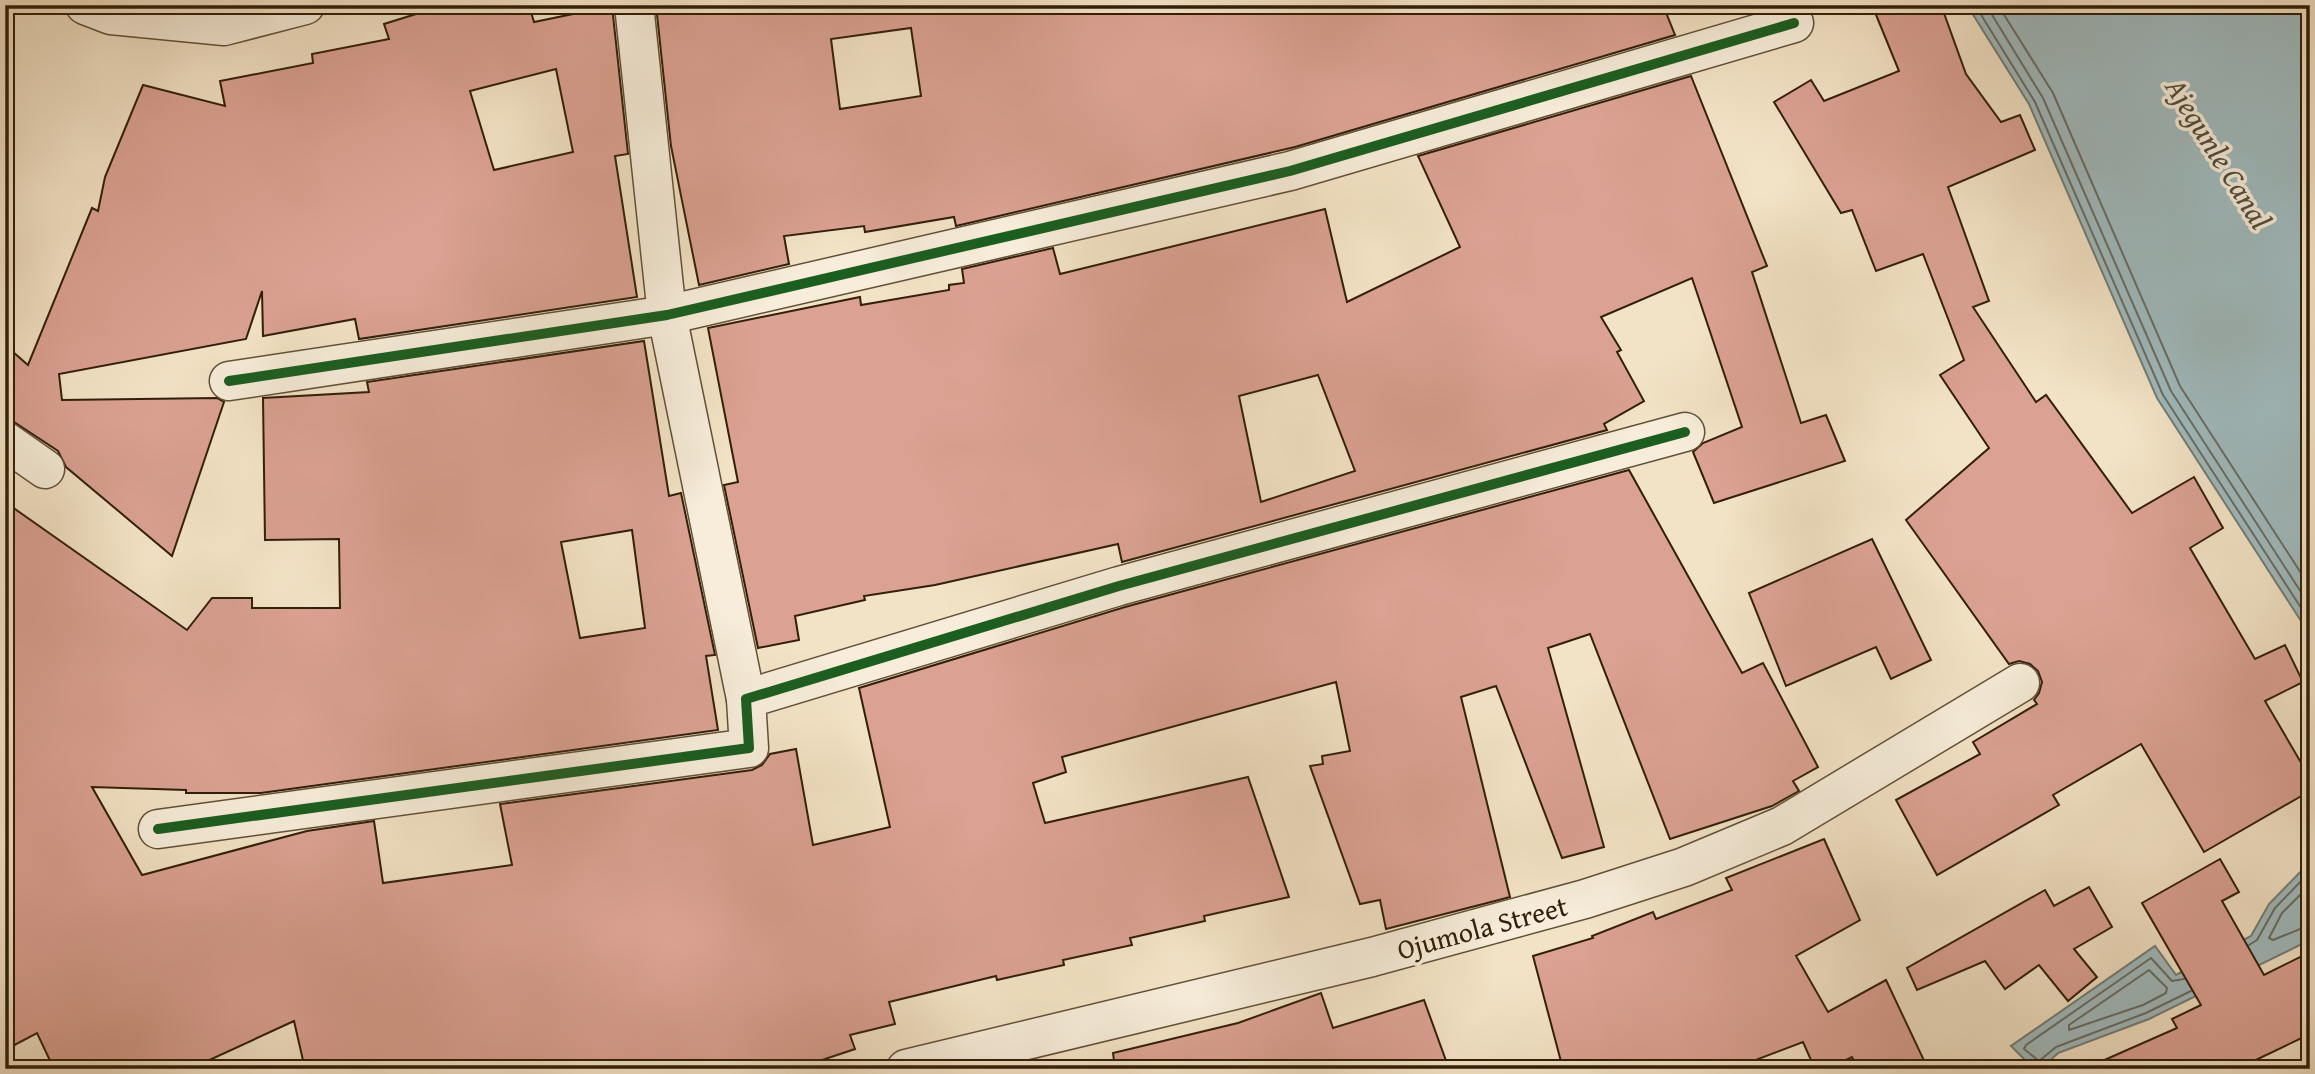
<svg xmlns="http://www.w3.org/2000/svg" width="2315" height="1074" viewBox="0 0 2315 1074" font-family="'Gentium Book Plus',serif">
	<rect width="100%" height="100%" fill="#f3e3c6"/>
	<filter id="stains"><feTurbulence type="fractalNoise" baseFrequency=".00286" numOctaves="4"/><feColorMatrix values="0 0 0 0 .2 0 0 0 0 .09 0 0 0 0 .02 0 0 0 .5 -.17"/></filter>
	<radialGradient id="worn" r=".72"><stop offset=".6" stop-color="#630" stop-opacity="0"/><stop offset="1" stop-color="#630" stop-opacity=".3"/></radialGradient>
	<g fill="#a0bbbf" stroke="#747d76" stroke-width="2">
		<polygon points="1967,5 2310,5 2310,686 2301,621 2157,398 2029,104"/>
		<polygon points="2310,862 2310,940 2149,1019 2058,1053 2041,1069 2034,1069 2011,1046 2155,946 2176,975 2251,936 2269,904"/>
	</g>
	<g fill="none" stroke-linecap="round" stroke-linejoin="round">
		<g stroke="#686d64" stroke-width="2">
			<polyline points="1975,5 2035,102 2163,395 2307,617 2310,634"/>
			<polyline points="1986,5 2043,98 2171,391 2310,606"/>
			<polyline points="1998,5 2053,93 2180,386 2310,587"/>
			<polyline points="2310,885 2282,913 2269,938 2273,940 2310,925"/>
			<polyline points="2249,945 2257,940 2275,908 2310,872"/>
			<polygon points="2149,970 2167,988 2166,993 2143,1005 2069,1030 2069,1025"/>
			<polyline points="2184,979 2172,981 2151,958 2026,1045 2024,1049 2039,1061 2056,1047 2146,1013 2191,991"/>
		</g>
	</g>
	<g fill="#dba192" stroke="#311f09" stroke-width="2" fill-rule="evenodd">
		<path d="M445,5H529L534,22L612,6L628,154L615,156L637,297L359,339L355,319L263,336L262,291L246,339L59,374L62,400L217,398L224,402L172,556L66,467L58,451L5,416V345L28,365L92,208L98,211L105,177L143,85L225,106L220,81L313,63L312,54L389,39L384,24ZM556,69L573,152L494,170L470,91Z"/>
		<path d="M656,5H1663L1675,35L1295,147L956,226L954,217L865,232L864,226L784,236L789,264L699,285L671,146ZM911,28L921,96L840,109L831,39Z"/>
		<polygon points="1872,5 1941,5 1966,74 2001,122 2020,115 2035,150 1948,187 1989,301 1973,307 2036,402 2046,395 2132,513 2194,477 2223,528 2190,548 2255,659 2285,645 2303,682 2265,701 2310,778 2310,791 2204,852 2141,744 2053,795 2059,805 1937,875 1896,800 1980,754 1973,742 2037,704 2034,700 2039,693 2042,682 2038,671 2030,664 2019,661 2009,664 1906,520 1989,448 1940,375 1964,360 1923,254 1876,271 1852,210 1841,213 1774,102 1811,80 1824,101 1899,71"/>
		<path d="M1691,76L1767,266L1752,272L1801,423L1826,415L1845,461L1714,503L1693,452L1703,443L1742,427L1692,278L1601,317L1621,350L1617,352L1644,401L1604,424L1607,430L1122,562L1118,544L935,585L864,596L865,600L795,616L799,640L758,648L724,485L738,482L708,328L860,297L861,305L949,290V285L964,283L962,269L1053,248L1060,274L1325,209L1347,302L1460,247L1418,156ZM1318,375L1355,471L1261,502L1239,396Z"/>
		<path d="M644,341L669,496L681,493L715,655L706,656L718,730L261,793H186V790L92,787L142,875L307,831L374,821L383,883L512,865L500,804L752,770L762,765L770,754L796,749L813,845L890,827L859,688L1125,607L1629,470L1742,673L1763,663L1818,767L1793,781L1799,791L1772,806L1670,839L1590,634L1548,648L1604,847L1562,858L1496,686L1461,697L1510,897L1495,901L1386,929L1380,900L1360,904L1310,766L1323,764L1322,756L1350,751L1336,682L1062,757L1066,772L1033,783L1045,823L1248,777L1289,897L1204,916L1205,921L1130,938L1132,945L1063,960L1064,965L997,980L996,976L889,1002L895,1024L850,1035L855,1049L795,1069H305L294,1021L190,1069H54L37,1033L5,1050V502L187,630L212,598H252V608H340L339,539L265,540L263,398L369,392L367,382ZM632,530L645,628L580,638L561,542Z"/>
		<polygon points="1872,539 1931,660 1891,679 1876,647 1786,686 1749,593"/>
		<polygon points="1824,839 1860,920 1796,956 1828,1012 1886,980 1928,1069 1858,1069 1852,1057 1827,1069 1815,1069 1803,1042 1732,1069 1563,1069 1533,956 1593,938 1592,936 1653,912 1656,919 1732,890 1726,878"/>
		<polygon points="2220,859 2239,892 2222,901 2264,975 2310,952 2310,1034 2237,1069 2084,1069 2177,1028 2172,1019 2201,1005 2142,903"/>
		<polygon points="2089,887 2112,927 2074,949 2097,977 2068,1001 2039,965 2005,989 1985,961 1917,990 1907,968 2045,890 2054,906"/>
		<polygon points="1321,993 1333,1028 1424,1000 1449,1069 1115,1069 1113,1053 1238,1023"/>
	</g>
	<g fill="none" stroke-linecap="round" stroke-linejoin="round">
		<defs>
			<g id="street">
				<polyline points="85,5 111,15 224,26 305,5"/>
				<polyline points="634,5 667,315 746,699"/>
				<polyline points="229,381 667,315 1290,171 1794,23"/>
				<polyline points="5,441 45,469"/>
				<polyline points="158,829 749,748 746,699 1119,586 1685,432"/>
				<polyline points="906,1069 1372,957 1585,899 1684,867 1782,826 2020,683"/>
			</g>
		</defs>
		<use href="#street" stroke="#625038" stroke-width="41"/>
		<use href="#street" stroke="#f7edda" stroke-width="38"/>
		<defs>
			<g id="cycleway">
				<polyline points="229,381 667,315 1290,171 1794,23"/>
				<polyline points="158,829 749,748 746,699 1119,586 1685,432"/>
			</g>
		</defs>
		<use href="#cycleway" stroke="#f7edda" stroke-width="15"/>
		<use href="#cycleway" stroke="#1b5e20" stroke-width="10"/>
	</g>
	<g text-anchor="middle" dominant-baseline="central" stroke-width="7" stroke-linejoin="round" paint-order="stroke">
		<g font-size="28" fill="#311f09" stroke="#f7edda">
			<text transform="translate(1482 927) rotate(-15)">Ojumola Street</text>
		</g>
		<g font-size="30" font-style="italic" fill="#524e40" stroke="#f7edda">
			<text transform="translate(2219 153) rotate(58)">Ajegunle Canal</text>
		</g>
	</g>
	<rect width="2315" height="1074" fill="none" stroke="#f3e3c6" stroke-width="28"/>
	<rect x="7" y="7" width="2301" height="1060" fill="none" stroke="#311f09" stroke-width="3.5"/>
	<rect x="14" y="14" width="2287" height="1046" fill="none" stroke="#311f09" stroke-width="2"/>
	<rect width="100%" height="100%" filter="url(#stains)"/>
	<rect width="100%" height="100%" fill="url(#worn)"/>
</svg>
